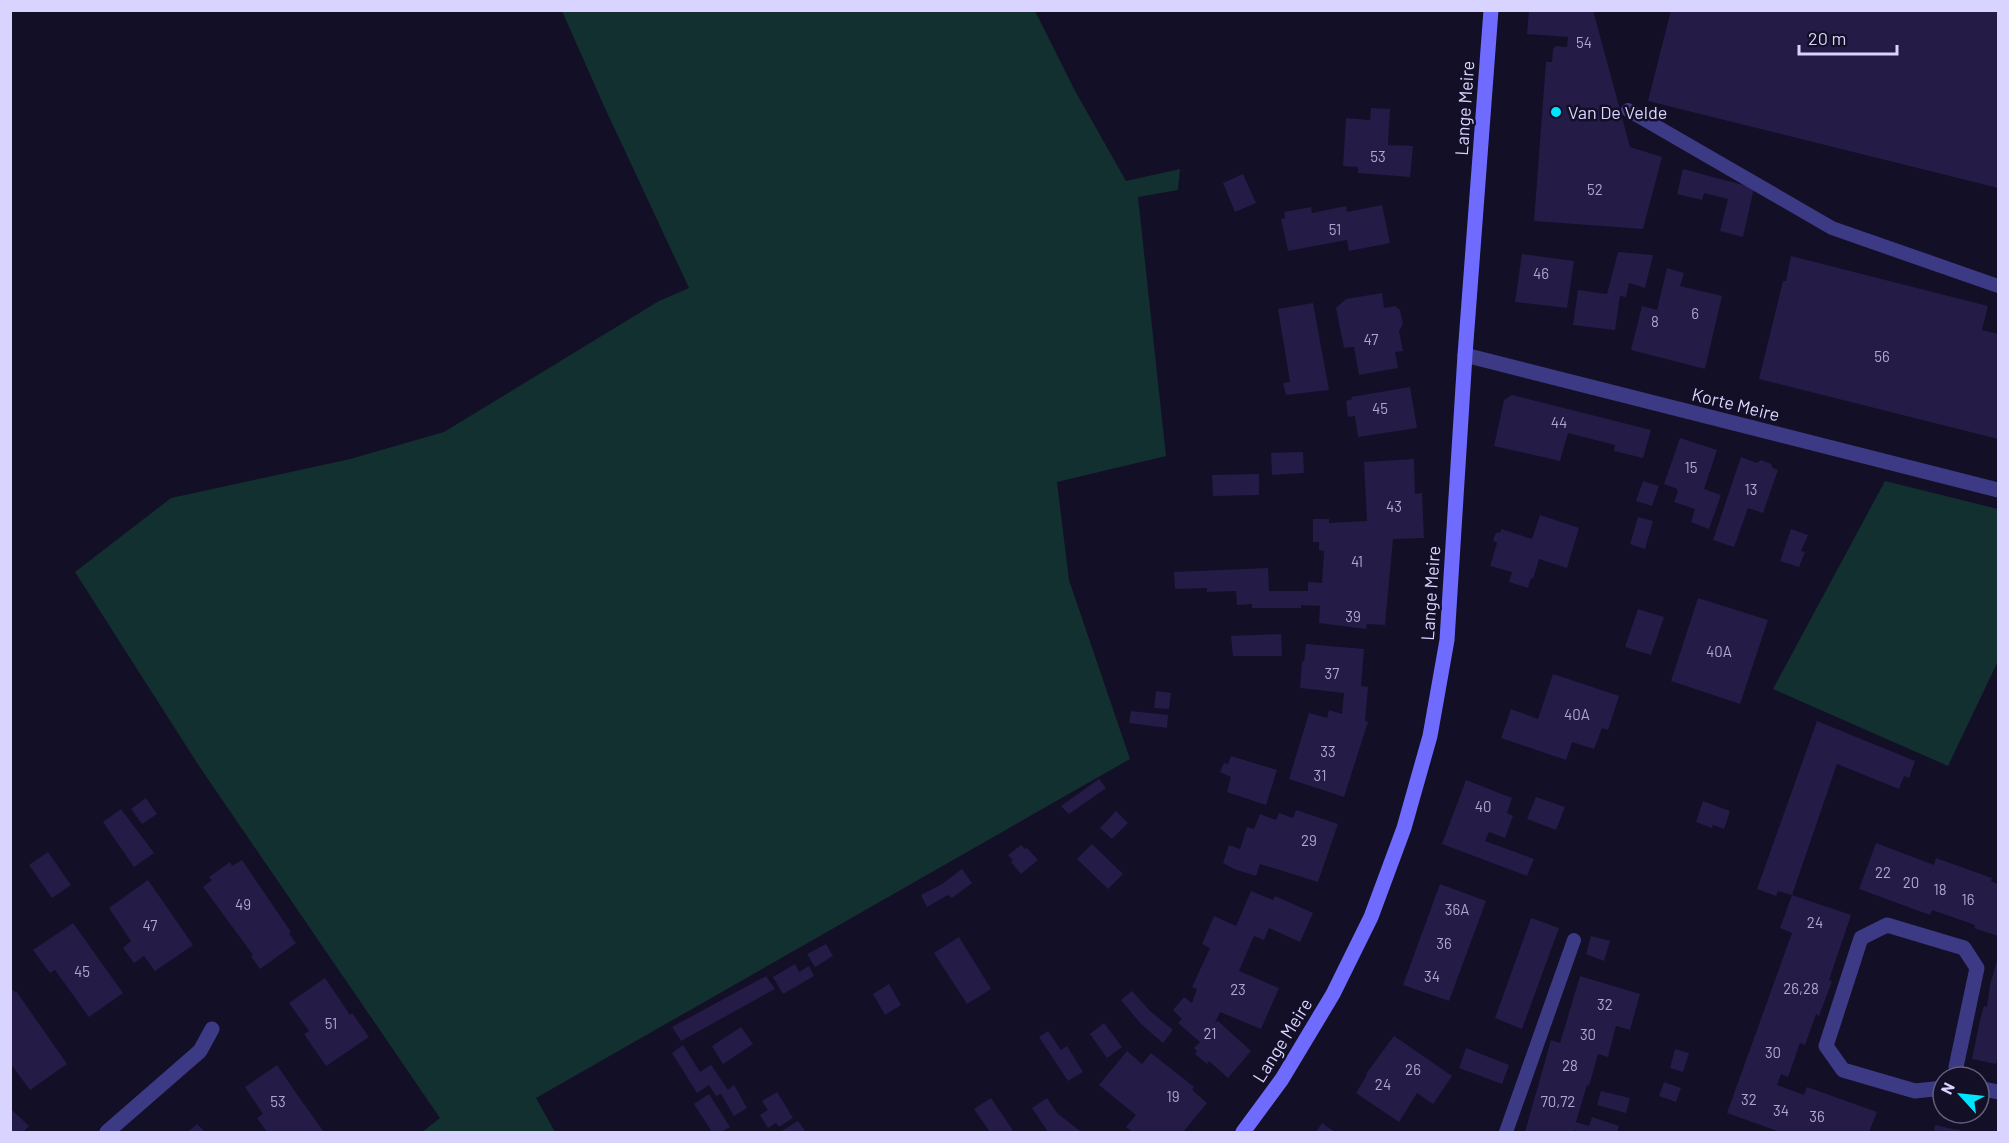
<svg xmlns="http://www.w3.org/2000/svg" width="2009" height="1143" viewBox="0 0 2009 1143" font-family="Barlow,sans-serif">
	<rect width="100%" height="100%" fill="#130f26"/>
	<g fill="#12302f">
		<polygon points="562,11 1035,11 1074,89 1126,181 1180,169 1178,190 1138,197 1166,456 1057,482 1069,580 1130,759 536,1098 555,1132 422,1132 440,1118 199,766 75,572 171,498 350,459 444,432 659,301 689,288 604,106"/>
		<polygon points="1885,481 1998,509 1998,661 1948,766 1773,689"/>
	</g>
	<g fill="#241b47">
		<polygon points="1529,10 1593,10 1630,147 1662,157 1643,229 1534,221 1546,62 1552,62 1553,49 1556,46 1567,47 1568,37 1527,34"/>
		<polygon points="1671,10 1998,10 1998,188 1648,101"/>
		<polygon points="1371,108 1390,109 1388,145 1413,146 1410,177 1358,173 1358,167 1343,166 1346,118 1370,120"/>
		<polygon points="1683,169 1754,188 1743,237 1720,231 1728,199 1704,193 1702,200 1677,194"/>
		<polygon points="1243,174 1256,203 1235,212 1223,183"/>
		<polygon points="1382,205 1390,243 1349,251 1347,240 1288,251 1281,219 1285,218 1284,212 1311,207 1312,213 1346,206 1347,212"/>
		<polygon points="1618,252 1653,255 1645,288 1629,283 1626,297 1620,296 1615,330 1573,325 1578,290 1607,294"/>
		<polygon points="1522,254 1574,261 1567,308 1515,302"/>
		<polygon points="1791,256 1988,306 1982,330 1998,334 1998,439 1759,379 1783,281 1786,281"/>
		<polygon points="1667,268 1684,273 1680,286 1722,296 1705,369 1631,350 1642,306 1657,310"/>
		<polygon points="1382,293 1384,308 1395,306 1400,310 1403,324 1399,331 1403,351 1395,352 1398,368 1359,375 1354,347 1344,348 1336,308 1346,299"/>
		<polygon points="1313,303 1329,390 1286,395 1283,383 1290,382 1278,309"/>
		<polygon points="1410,387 1417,428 1358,437 1355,416 1348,417 1346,401 1352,399 1351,397"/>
		<polygon points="1512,395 1651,430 1643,458 1614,451 1615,445 1568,433 1560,461 1494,446 1504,400"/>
		<polygon points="1680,438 1717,450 1704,489 1721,495 1709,529 1691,522 1695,509 1674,502 1678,491 1677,490 1677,489 1664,484"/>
		<polygon points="1303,452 1304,473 1272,475 1271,453"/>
		<polygon points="1741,457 1757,463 1761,460 1771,464 1773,468 1778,470 1763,513 1748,508 1734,547 1713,540"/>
		<polygon points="1414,459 1415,494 1422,493 1424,538 1393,539 1385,625 1367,624 1366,629 1319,623 1320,606 1301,605 1301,608 1252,608 1252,604 1237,605 1236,591 1207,592 1207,588 1175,589 1174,572 1268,568 1269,591 1308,591 1308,582 1322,583 1324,551 1319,550 1319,542 1313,542 1313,519 1329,519 1329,523 1367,521 1364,462"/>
		<polygon points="1259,474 1259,495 1213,496 1212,475"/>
		<polygon points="1643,481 1659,486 1652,506 1636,501"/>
		<polygon points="1540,515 1579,528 1567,568 1539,559 1533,579 1531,578 1528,588 1509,582 1512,572 1490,566 1497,543 1493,540 1496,533 1501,532 1501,529 1532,539"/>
		<polygon points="1638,517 1653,521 1645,549 1630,544"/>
		<polygon points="1791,529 1808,535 1801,551 1805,552 1799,567 1780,561"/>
		<polygon points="1698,598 1768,620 1740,704 1671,681"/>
		<polygon points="1638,609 1664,617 1651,655 1625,647"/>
		<polygon points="1281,634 1282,656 1233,656 1231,636"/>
		<polygon points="1306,644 1364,649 1361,686 1368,687 1365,721 1368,722 1344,797 1289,779 1309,713 1327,718 1329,710 1342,714 1344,693 1300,688 1302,661 1304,662"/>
		<polygon points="1553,674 1619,696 1608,730 1602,728 1594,749 1572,742 1566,760 1501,738 1511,709 1538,719"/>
		<polygon points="1156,691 1171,693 1169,709 1154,708"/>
		<polygon points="1131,711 1168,715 1167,728 1129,723"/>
		<polygon points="1817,721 1915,761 1909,778 1904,776 1899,789 1837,764 1792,895 1778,891 1776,896 1757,889"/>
		<polygon points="1231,756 1277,770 1266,805 1227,792 1231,777 1220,772 1224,763 1228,764"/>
		<polygon points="1099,779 1106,788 1069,814 1061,806"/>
		<polygon points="1466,780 1512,798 1507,813 1513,816 1505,838 1489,832 1485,841 1534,859 1527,876 1442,844"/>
		<polygon points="1536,797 1565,807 1556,830 1527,819"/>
		<polygon points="146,798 157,814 142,824 131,809"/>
		<polygon points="1703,801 1730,811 1724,829 1713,825 1712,828 1696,822"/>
		<polygon points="121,809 154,853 134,867 103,822"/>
		<polygon points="1296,810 1338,824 1318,882 1260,864 1256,876 1234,869 1223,863 1229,845 1240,849 1247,827 1254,829 1260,814 1276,820 1279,813 1293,818"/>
		<polygon points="1116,811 1128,823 1112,839 1100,828"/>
		<polygon points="1876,843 1934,865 1936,858 1992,878 1991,881 1998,884 1998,936 1974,928 1975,925 1932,910 1930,915 1859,889"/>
		<polygon points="1092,844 1123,874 1108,889 1077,859"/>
		<polygon points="1021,845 1025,849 1027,848 1038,860 1021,874 1011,862 1013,860 1008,855"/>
		<polygon points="48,852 71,885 52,898 29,865"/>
		<polygon points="242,860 291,932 289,933 296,943 260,969 251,956 253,955 203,887 212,880 209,877 230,862 232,866"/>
		<polygon points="962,869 972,883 952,898 948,895 927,907 921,895 942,884"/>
		<polygon points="148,880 193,945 155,971 144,956 134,963 123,948 131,941 109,908"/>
		<polygon points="1440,884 1486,901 1449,1001 1403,985"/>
		<polygon points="1251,891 1273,900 1275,896 1313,913 1300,942 1269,928 1264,940 1254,936 1239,971 1279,988 1261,1029 1220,1012 1215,1023 1218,1021 1251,1051 1228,1078 1209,1061 1207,1064 1195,1054 1197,1051 1194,1048 1200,1042 1178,1023 1182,1019 1173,1010 1184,997 1192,1003 1197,989 1192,987 1210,948 1202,944 1214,916 1236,926"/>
		<polygon points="1792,895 1851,915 1829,980 1832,981 1819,1016 1816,1014 1805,1045 1800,1043 1788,1077 1781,1074 1777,1085 1804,1095 1807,1087 1877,1112 1869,1132 1780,1132 1727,1113 1792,933 1780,928"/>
		<polygon points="1531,918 1559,928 1522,1029 1495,1018"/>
		<polygon points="73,923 123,993 89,1017 55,970 50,973 33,950"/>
		<polygon points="1591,936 1610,941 1604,961 1586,954"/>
		<polygon points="959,937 991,989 967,1004 934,953"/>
		<polygon points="826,944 833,956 815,967 807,954"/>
		<polygon points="1998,957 1998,1055 1996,1064 1972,1059 1980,1020 1984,1006 1987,1007 1990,985"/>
		<polygon points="795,964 799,972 809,966 814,976 783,994 773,977"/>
		<polygon points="766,976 775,989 681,1041 672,1027"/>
		<polygon points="1580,976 1640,994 1630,1030 1616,1026 1608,1057 1598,1054 1589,1086 1587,1085 1576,1122 1589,1126 1592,1117 1619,1126 1617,1132 1581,1132 1574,1130 1574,1132 1525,1132 1551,1040 1560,1043"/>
		<polygon points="325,978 350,1015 352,1013 369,1037 326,1066 304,1034 309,1031 289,1003"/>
		<polygon points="889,984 901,1005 885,1015 873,994"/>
		<polygon points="10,987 15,992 16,991 67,1064 30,1090 10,1063"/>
		<polygon points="1132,991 1150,1011 1173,1030 1163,1043 1141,1024 1121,1000"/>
		<polygon points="1104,1023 1122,1047 1107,1058 1090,1034"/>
		<polygon points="741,1027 753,1044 723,1064 712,1046"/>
		<polygon points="1048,1031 1061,1050 1067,1046 1083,1072 1068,1081 1039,1037"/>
		<polygon points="1394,1036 1452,1076 1433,1104 1417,1093 1399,1122 1356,1093 1367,1075 1366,1074"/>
		<polygon points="683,1045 700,1072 711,1065 728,1090 734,1085 747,1108 734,1116 721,1094 716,1096 709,1085 697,1093 672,1053"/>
		<polygon points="1466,1048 1509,1065 1502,1084 1459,1068"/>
		<polygon points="1675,1049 1689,1053 1683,1072 1670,1068"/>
		<polygon points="1127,1051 1142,1064 1151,1053 1194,1087 1192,1090 1207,1103 1183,1132 1133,1132 1126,1127 1136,1115 1099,1085"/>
		<polygon points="277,1065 296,1093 324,1132 267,1132 257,1118 263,1114 245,1087"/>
		<polygon points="1664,1082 1681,1088 1676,1102 1659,1096"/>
		<polygon points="1601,1091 1630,1098 1626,1113 1597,1105"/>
		<polygon points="777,1092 793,1118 779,1127 776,1123 768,1128 760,1115 768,1110 762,1101"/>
		<polygon points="709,1094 730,1127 721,1132 712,1132 694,1104"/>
		<polygon points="991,1098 1014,1132 990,1132 974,1109"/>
		<polygon points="1047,1098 1057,1113 1080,1131 1079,1132 1048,1132 1032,1108"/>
		<polygon points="10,1108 29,1126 23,1132 10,1132"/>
		<polygon points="798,1121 806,1132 780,1132"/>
		<polygon points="1322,1123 1335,1132 1316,1132"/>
		<polygon points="197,1124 205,1132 188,1132"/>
		<polygon points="1935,1125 1953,1129 1961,1130 1959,1132 1934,1132"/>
	</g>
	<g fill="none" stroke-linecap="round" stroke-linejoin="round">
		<g stroke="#3d3a85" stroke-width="14">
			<polyline points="1628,110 1832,228 1998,286"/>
			<polyline points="1506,1132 1574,940"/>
		</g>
		<g stroke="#3d3a85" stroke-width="15">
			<polyline points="1465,355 1998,490"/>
			<polyline points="1943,1088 1915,1091 1843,1070 1826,1046 1861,938 1887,925 1964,948 1977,968 1956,1067 1961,1077"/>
			<polyline points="1979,1088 1998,1092"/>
			<polyline points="107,1132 200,1051 212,1029"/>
		</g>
		<polyline stroke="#6f6bff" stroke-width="15" points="1243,1132 1282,1079 1333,994 1371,917 1404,828 1430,736 1447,640 1465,355 1491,10"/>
	</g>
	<circle fill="#00e5ff" stroke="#130f26" stroke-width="2" cx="1556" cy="112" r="6"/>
	<g text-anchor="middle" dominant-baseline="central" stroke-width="5" stroke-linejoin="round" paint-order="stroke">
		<g font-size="15" fill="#aca6d1">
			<text x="1584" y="42">54</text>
			<text x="1378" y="156">53</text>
			<text x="1595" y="189">52</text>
			<text x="1335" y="229">51</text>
			<text x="1541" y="273">46</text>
			<text x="1695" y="313">6</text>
			<text x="1655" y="321">8</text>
			<text x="1371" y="339">47</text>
			<text x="1882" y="356">56</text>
			<text x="1380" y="408">45</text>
			<text x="1559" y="422">44</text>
			<text x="1691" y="467">15</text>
			<text x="1751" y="489">13</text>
			<text x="1394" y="506">43</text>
			<text x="1357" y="561">41</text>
			<text x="1353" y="616">39</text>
			<text x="1719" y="651">40A</text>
			<text x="1332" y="673">37</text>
			<text x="1577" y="714">40A</text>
			<text x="1328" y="751">33</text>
			<text x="1320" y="775">31</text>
			<text x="1483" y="806">40</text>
			<text x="1309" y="840">29</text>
			<text x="1883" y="872">22</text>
			<text x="1911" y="882">20</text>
			<text x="1940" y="889">18</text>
			<text x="1968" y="899">16</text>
			<text x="243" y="904">49</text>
			<text x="1457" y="909">36A</text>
			<text x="1815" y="922">24</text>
			<text x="150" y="925">47</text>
			<text x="1444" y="943">36</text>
			<text x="82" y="971">45</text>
			<text x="1432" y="976">34</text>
			<text x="1801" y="988">26,28</text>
			<text x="1238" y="989">23</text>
			<text x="1605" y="1004">32</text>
			<text x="331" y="1023">51</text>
			<text x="1210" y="1033">21</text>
			<text x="1588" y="1034">30</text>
			<text x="1773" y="1052">30</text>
			<text x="1570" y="1065">28</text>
			<text x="1413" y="1069">26</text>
			<text x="1383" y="1084">24</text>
			<text x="1173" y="1096">19</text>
			<text x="1749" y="1099">32</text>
			<text x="278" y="1101">53</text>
			<text x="1558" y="1101">70,72</text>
			<text x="1781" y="1110">34</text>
			<text x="1817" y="1116">36</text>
		</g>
		<g font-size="18" fill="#d9d4ff" stroke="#130f26">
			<text transform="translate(1464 108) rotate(-86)">Lange Meire</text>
			<text transform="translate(1736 404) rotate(14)">Korte Meire</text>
			<text transform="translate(1430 593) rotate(-86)">Lange Meire</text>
			<text transform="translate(1282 1040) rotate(-58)">Lange Meire</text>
		</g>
		<g font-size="18" fill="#d9d4ff" stroke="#130f26" text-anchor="start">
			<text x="1568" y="112">Van De Velde</text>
		</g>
	</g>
	<rect width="2009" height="1143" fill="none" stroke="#d9d4ff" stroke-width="24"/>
	<g transform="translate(1961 1095) rotate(297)"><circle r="28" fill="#130f26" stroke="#625e7d" stroke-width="1.5"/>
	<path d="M0-4.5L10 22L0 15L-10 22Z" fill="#00e5ff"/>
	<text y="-9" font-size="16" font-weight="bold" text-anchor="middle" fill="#d9d4ff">N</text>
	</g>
	<path d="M1799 45v9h98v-9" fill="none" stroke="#d9d4ff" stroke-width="3"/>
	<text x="1808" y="45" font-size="18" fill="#d9d4ff" stroke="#130f26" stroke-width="4.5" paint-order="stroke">20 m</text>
</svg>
